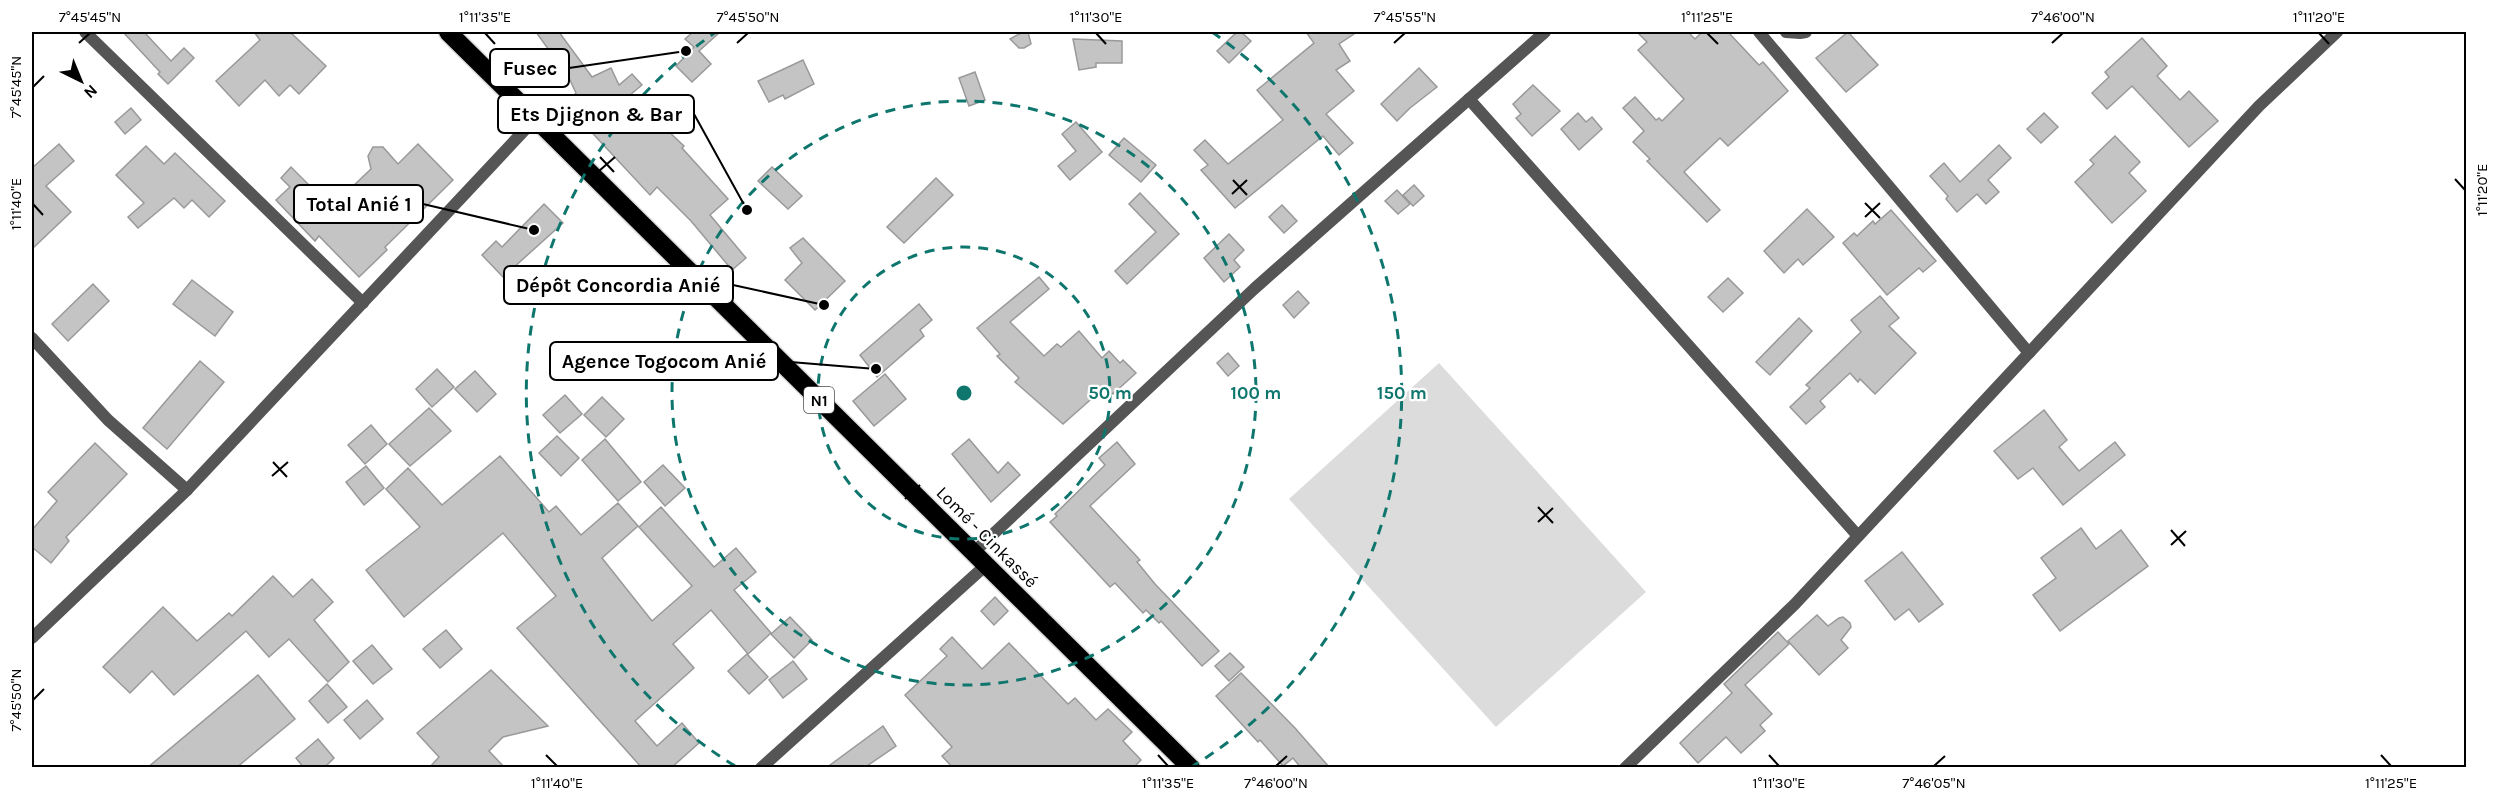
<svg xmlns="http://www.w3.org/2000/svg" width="2498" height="799" viewBox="0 0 2498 799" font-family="Karla,sans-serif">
	<rect width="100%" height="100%" fill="#fff"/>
	<polygon fill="#dcdcdc" points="1439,363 1646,592 1496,727 1289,499"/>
	<g fill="#c4c4c4" stroke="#999" stroke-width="1.5">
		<polygon points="123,32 144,32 171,61 184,48 194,58 168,84 158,74 160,72"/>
		<polygon points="254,32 290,32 326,66 299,94 290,85 279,96 265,80 239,106 216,81 260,40"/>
		<polygon points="536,32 559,32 592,77 611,68 619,85 632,74 642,85 630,95 684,146 682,148 728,199 710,215 746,258 732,270 691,221 657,187 650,195 583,123 579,127 562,108 576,93 569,78"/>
		<polygon points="693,32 720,32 699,51 711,64 692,82 676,66 694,47 685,39"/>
		<polygon points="1023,32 1028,32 1031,44 1024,48 1019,48 1010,39"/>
		<polygon points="1237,32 1241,32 1251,41 1229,63 1217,51"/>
		<polygon points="1306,32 1357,32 1339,44 1350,61 1336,70 1354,91 1326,114 1353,143 1339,155 1323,136 1235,208 1201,170 1208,165 1194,150 1205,140 1228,164 1283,120 1257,90 1314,43"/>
		<polygon points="1637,32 1688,32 1695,39 1702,32 1728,32 1759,65 1763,62 1788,91 1728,146 1720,138 1684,172 1720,210 1707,222 1647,161 1650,159 1633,142 1644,131 1623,108 1635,97 1656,120 1659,118 1662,121 1684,99 1638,50 1647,42"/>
		<polygon points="1848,32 1878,65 1846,92 1816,58"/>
		<polygon points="2142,38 2167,66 2157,76 2180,100 2189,91 2218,121 2189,147 2132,86 2107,109 2092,93 2109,77 2105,72"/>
		<polygon points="1073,39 1122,41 1122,63 1096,63 1096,67 1079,70"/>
		<polygon points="803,60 814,84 785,99 783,95 769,102 758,81"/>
		<polygon points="1419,68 1437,87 1410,108 1397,121 1381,104"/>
		<polygon points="975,72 985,100 969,106 959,78"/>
		<polygon points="1533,85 1560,111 1532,136 1516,118 1521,114 1513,104"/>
		<polygon points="131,108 141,120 125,134 115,122"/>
		<polygon points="1578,113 1586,122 1592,117 1602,129 1579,150 1561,129"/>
		<polygon points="2044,113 2058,127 2041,143 2027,129"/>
		<polygon points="1076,122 1102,152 1070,180 1058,166 1076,151 1062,134"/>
		<polygon points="2115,136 2140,162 2129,173 2146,191 2112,223 2075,182 2094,164 2090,160"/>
		<polygon points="1124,138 1156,165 1141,182 1109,155"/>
		<polygon points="59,144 74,161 46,186 71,212 32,249 32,168"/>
		<polygon points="418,144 453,180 385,247 387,250 359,277 319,236 315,241 276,200 290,187 281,178 291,167 331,207 371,169 368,156 373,147 383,147 398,164"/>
		<polygon points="1999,145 2011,158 1988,180 1999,192 1986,204 1977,194 1957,212 1946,199 1948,196 1930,176 1944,163 1960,182"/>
		<polygon points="146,146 164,164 175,153 225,201 209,217 192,200 184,208 174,198 138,228 128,217 144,203 116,175"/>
		<polygon points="772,167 802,196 788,209 758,181"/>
		<polygon points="936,178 953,195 904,243 887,227"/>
		<polygon points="1414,185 1424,196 1413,206 1403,195"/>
		<polygon points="1397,190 1410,204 1398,214 1385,201"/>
		<polygon points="1140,193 1179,234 1127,284 1115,271 1156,232 1129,204"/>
		<polygon points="544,204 563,223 503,277 482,255 496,241 502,247"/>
		<polygon points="1282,205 1297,221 1284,233 1269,217"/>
		<polygon points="1807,209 1834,237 1803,265 1798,259 1784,273 1764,251"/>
		<polygon points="1891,210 1936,261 1923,272 1919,268 1887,295 1843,243 1854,233 1857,236 1873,221 1875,224"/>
		<polygon points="1229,234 1244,250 1234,260 1240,267 1224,282 1204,258"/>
		<polygon points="803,238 845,281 815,310 785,280 802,263 790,248"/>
		<polygon points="1039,277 1049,289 1010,322 1044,356 1057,344 1061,347 1079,331 1102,358 1109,351 1120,363 1123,360 1136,373 1113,394 1106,386 1063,424 1015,382 1019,378 997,356 1000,354 977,328"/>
		<polygon points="1728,278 1743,293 1723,312 1708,297"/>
		<polygon points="192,280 233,312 215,336 173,304"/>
		<polygon points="93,284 109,301 68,341 52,324"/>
		<polygon points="1298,291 1309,303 1294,318 1283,305"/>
		<polygon points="1880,296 1899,318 1889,326 1916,353 1875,394 1860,379 1858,382 1850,373 1820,401 1825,407 1806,424 1790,407 1810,388 1806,385 1861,332 1851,320"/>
		<polygon points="919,304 932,320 920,330 924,336 877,377 860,355"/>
		<polygon points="1799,318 1812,331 1770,375 1756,362"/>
		<polygon points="1228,353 1239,366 1228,376 1217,363"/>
		<polygon points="200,361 224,382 167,449 143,428"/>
		<polygon points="437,369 454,387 432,407 416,389"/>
		<polygon points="475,371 496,394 477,412 455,389"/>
		<polygon points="885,374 906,399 874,426 853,401"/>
		<polygon points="565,395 582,414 560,433 543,415"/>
		<polygon points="602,397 624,419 606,437 584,415"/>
		<polygon points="429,408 451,431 410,466 389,444"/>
		<polygon points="2044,410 2067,440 2059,447 2079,471 2115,442 2125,455 2063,505 2033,468 2018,479 1994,451"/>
		<polygon points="371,425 387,444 365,464 348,445"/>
		<polygon points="557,436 579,458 561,476 539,453"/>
		<polygon points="605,439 641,482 618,501 582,460"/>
		<polygon points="969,439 998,473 1008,462 1020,475 991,502 952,454"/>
		<polygon points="1117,442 1135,464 1090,506 1140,560 1137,562 1155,584 1219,651 1202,666 1161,621 1159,623 1146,610 1143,613 1115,583 1110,587 1050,522 1057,516 1055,514 1105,465 1099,458"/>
		<polygon points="95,443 127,474 66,537 69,541 51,563 32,547 32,530 57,501 48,492"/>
		<polygon points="500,456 549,512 556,506 581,535 618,503 638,526 602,558 652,621 692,586 639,527 661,507 714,567 736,548 756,572 734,590 771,633 748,654 711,610 673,644 694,668 635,721 657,746 682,723 699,743 671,768 642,768 517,628 556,596 503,533 404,617 366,570 420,527 386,489 408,468 442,505"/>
		<polygon points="663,465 685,488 665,506 644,482"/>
		<polygon points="366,466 384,488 364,505 346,482"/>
		<polygon points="2081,528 2096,549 2121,530 2148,566 2060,631 2033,595 2056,578 2041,558"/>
		<polygon points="1902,552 1943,604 1919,622 1909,609 1895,620 1865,581"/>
		<polygon points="273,576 293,597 312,579 333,602 314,620 349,662 328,682 289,639 269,657 246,631 174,695 152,671 130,693 103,667 163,607 197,641 229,613 232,616"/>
		<polygon points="995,597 1008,611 994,625 981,611"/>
		<polygon points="1817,615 1828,626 1839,618 1843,617 1850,623 1851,627 1841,640 1848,648 1819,675 1788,641"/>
		<polygon points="790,617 812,640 794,658 771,634"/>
		<polygon points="446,630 462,649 440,668 423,649"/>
		<polygon points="1778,632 1789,644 1745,685 1772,714 1760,725 1765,731 1741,753 1726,737 1698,763 1680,743 1732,693 1724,684"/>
		<polygon points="952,637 982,669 1009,643 1068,704 1075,698 1096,720 1108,709 1132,732 1123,741 1141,760 1133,768 953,768 942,756 952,747 905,695 947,656 940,649"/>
		<polygon points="372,645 392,669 373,684 353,661"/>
		<polygon points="1230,653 1244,667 1229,681 1215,666"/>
		<polygon points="747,654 768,677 749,694 728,671"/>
		<polygon points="793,661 807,679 783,698 769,680"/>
		<polygon points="491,670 548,726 503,737 489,751 505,768 429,768 439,757 417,733"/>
		<polygon points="1241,673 1295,728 1330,768 1301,768 1293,758 1283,766 1260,740 1258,742 1216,696"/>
		<polygon points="258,675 295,719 236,768 147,768"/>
		<polygon points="327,684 347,707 328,723 309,701"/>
		<polygon points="367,700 383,719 360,739 344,720"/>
		<polygon points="883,726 896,746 864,768 826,768"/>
		<polygon points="318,739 334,758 324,768 304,768 296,758"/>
	</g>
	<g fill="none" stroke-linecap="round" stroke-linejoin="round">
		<defs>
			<polyline id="highway" points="448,32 1191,768"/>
		</defs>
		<use href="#highway" stroke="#dbdbdb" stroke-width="21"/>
		<g stroke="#555" stroke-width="12">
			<polyline points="85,32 363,303"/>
			<polyline points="1759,32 2029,353"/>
			<polyline points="1786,32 1800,33 1806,32"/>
			<polyline points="1469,99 1858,536"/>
			<polyline points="32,338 108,420 187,490"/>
			<polyline points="973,553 1254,289 1545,32"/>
			<polyline points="32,638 187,490 535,119"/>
			<polyline points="761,768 985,566"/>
			<polyline points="1625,768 1795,604 2259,106 2337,32"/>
		</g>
		<use href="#highway" stroke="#000" stroke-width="18"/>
	</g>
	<path fill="none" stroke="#000" stroke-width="2" d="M485,33L495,44M1096,33L1106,44M1707,33L1718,44M2319,33L2329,44M79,43L90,33M737,43L748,33M1394,43L1405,33M2052,43L2063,33M33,87L44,76M600,157L614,172M599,171L615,157M2455,179L2465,190M1233,180L1247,195M1232,194L1247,180M1865,203L1880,218M33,204L43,215M1865,217L1880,203M273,462L287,477M272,476L288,462M906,485L920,500M905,499L920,485M1538,507L1553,523M1538,522L1553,508M2171,530L2185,546M2171,545L2186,531M33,700L44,689M546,755L557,766M1158,755L1168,766M1769,755L1779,766M2381,755L2391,766M1276,766L1287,756M1934,766L1945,756"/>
	<g fill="none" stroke="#0f766e" stroke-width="3" stroke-dasharray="10 8">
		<circle cx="964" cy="393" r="146"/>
		<circle cx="964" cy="393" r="292"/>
		<path d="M735 766A438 438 0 0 1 716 32M1212 32A438 438 0 0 1 1193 766"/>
	</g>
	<g text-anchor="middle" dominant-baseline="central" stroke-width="4.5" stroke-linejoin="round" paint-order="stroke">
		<rect fill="#fff" stroke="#4c4c4c" stroke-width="1.5" x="804" y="387" width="30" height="26" rx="4.5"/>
		<g font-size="16" font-weight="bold" fill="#000">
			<text x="819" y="400">N1</text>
		</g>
		<g font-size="18" fill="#000" stroke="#fff">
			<text transform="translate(987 537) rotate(45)">Lomé - Cinkassé</text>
		</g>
	</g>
	<circle cx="964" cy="393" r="9" fill="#0f766e" stroke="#fff" stroke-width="3"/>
	<g font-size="18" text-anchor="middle" font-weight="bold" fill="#0f766e" stroke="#fff" stroke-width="4.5" stroke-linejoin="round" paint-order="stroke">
		<text x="1110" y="399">50 m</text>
		<text x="1256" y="399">100 m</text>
		<text x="1402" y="399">150 m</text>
	</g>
	<path fill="none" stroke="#000" stroke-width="2" d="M686 51L569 68M747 210L694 114M534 230L423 204M824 305L733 285M876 369L778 361"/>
	<g fill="#000" stroke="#fff" stroke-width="2">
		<circle cx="686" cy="51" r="6"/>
		<circle cx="747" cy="210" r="6"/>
		<circle cx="534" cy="230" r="6"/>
		<circle cx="824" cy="305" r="6"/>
		<circle cx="876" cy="369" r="6"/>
	</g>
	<g fill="#fff" stroke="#000" stroke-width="2">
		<rect x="490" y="49" width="79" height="38" rx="6"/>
		<rect x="498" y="95" width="196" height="38" rx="6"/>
		<rect x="294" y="185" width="129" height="38" rx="6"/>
		<rect x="504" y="266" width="229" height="38" rx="6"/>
		<rect x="550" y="342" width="228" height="38" rx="6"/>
	</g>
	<g font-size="20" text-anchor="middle" font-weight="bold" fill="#000">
		<text x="530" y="75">Fusec</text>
		<text x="596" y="121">Ets Djignon &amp; Bar</text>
		<text x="359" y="211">Total Anié 1</text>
		<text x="618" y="292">Dépôt Concordia Anié</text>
		<text x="664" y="368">Agence Togocom Anié</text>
	</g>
	<rect width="2498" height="799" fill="none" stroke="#ffffff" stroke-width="66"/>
	<g transform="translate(81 81) rotate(137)" stroke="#ffffff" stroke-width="4.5" paint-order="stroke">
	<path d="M0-4.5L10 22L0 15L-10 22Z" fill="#000000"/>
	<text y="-9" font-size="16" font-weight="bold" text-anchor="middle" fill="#000000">N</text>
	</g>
	<rect x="33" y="33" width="2432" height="733" fill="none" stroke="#000" stroke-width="2"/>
	<g font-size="15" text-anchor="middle" fill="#000">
		<text x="90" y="22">7°45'45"N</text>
		<text x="485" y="22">1°11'35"E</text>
		<text x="748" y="22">7°45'50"N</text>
		<text x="1096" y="22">1°11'30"E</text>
		<text x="1405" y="22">7°45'55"N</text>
		<text x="1707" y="22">1°11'25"E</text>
		<text x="2063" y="22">7°46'00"N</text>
		<text x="2319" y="22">1°11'20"E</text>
		<text transform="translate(16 87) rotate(-90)" y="5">7°45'45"N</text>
		<text transform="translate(2482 190) rotate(-90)" y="5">1°11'20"E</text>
		<text transform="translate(16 204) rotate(-90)" y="5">1°11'40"E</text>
		<text transform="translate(16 700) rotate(-90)" y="5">7°45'50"N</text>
		<text x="557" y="788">1°11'40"E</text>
		<text x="1168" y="788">1°11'35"E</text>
		<text x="1276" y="788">7°46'00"N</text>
		<text x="1779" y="788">1°11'30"E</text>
		<text x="1934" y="788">7°46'05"N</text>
		<text x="2391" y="788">1°11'25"E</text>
	</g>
</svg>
